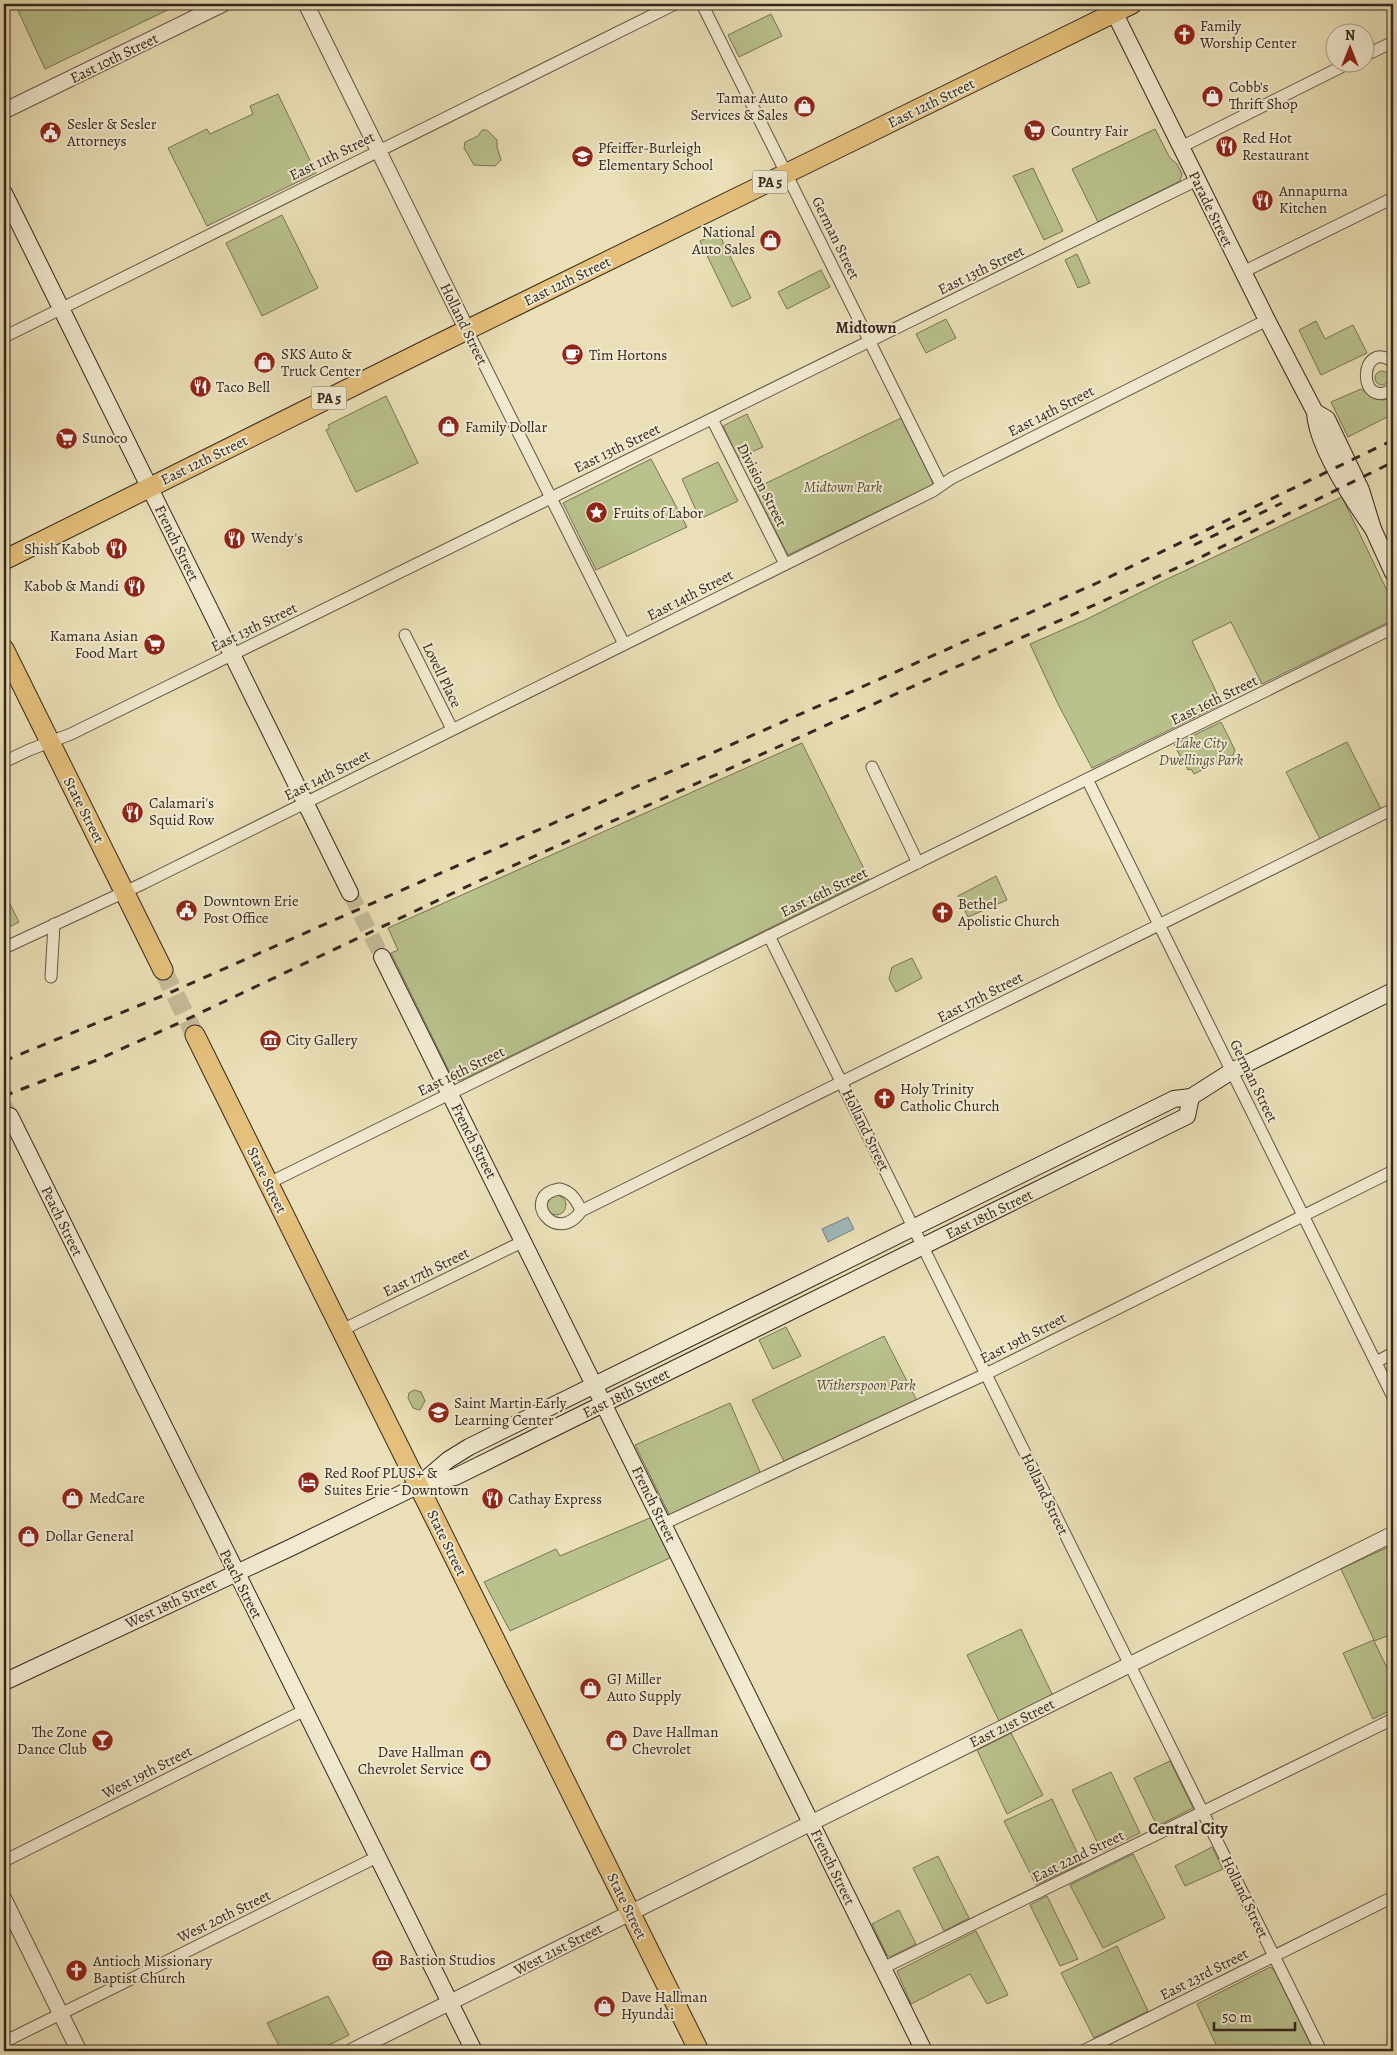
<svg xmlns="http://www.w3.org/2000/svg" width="1397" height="2055" viewBox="0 0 1397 2055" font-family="Alegreya,serif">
	<rect width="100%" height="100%" fill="#eadfb6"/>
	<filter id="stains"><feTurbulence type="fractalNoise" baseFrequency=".004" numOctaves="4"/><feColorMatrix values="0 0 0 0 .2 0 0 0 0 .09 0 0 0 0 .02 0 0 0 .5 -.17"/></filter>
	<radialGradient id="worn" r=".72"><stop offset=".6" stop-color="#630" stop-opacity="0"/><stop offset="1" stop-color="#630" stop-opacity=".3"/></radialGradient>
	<g fill="#b9c18c" stroke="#767456">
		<polygon points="15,4 180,4 45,69"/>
		<polygon points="771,14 782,36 739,57 728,35"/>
		<polygon points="278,94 316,173 207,226 168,148 207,129 210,134 253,114 250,106"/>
		<polygon points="1155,129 1170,158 1177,164 1182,174 1180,181 1098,222 1072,169"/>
		<polygon points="482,130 487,130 497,140 497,147 501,160 495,166 474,165 464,148 465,142 478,136"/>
		<polygon points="1033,168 1063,231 1044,240 1013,176"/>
		<polygon points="282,215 318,288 262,316 226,243"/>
		<polygon points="718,232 751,298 732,307 700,241"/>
		<polygon points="1077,254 1090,283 1078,288 1065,260"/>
		<polygon points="821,270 830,287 787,309 778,292"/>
		<polygon points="946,319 956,338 926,353 916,334"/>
		<polygon points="1316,321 1325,339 1353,325 1367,353 1321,375 1299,330"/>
		<circle cx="1382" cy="378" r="7"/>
		<path d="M1361,389C1370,397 1382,405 1393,396V414L1348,437L1331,402Z"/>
		<polygon points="386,396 418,463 356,492 326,430 330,428 328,425"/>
		<polygon points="747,414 763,447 738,458 723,426"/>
		<polygon points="901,418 933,483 932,485 788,555 754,489"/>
		<polygon points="651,459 687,527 596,570 563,503"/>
		<polygon points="718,462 738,501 700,519 682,479"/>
		<polygon points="1342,497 1393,603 1393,620 1262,684 1231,622 1192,641 1222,704 1092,768 1058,704 1030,644 1087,619 1163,581"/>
		<polygon points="1221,722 1235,750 1233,755 1194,774 1191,769 1188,770 1174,745"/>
		<polygon points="1347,742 1381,809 1320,839 1286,772"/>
		<polygon points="802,743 869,879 464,1079 458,1081 453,1079 391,953 398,950 388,928"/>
		<polygon points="996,876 1007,900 968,917 958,896"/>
		<polygon points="4,892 19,922 4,930"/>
		<polygon points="912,958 922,978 896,992 889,979 892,967"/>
		<circle cx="556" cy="1205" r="10"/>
		<polygon points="786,1327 801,1356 773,1369 759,1340"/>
		<polygon points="884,1336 917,1401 784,1461 752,1400"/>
		<polygon points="414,1390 421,1392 425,1401 420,1410 413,1408 408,1398 409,1393"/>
		<polygon points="730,1403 761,1474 670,1516 635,1445"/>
		<polygon points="652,1517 672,1557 510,1631 484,1582 556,1549 560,1556"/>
		<polygon points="1388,1547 1393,1559 1393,1634 1374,1641 1393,1680 1393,1709 1373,1719 1343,1653 1374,1640 1341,1569"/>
		<polygon points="1021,1629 1053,1696 999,1721 967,1655"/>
		<polygon points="1011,1733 1043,1795 1007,1814 977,1750"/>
		<polygon points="1170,1761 1193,1808 1157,1826 1134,1778"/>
		<polygon points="1111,1772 1140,1833 1102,1852 1072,1790"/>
		<polygon points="1052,1799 1082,1863 1036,1885 1004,1821"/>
		<polygon points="1212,1847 1223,1869 1185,1886 1175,1866"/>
		<polygon points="1133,1854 1165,1918 1103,1948 1070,1885"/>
		<polygon points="938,1856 969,1918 944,1931 913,1868"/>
		<polygon points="1047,1896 1078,1959 1060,1966 1030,1905"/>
		<polygon points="899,1910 916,1944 890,1957 887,1955 872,1924"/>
		<polygon points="976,1931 1008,1995 987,2004 970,1974 911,2004 897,1971"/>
		<polygon points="1117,1946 1148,2011 1094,2038 1061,1973"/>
		<polygon points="1270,1967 1272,1968 1275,1972 1314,2051 1219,2051 1197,2004"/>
		<polygon points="328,1996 349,2035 317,2051 282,2051 267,2023"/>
	</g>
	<polygon fill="#9eb9ba" stroke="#737f7c" points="848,1217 854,1229 828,1242 822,1229"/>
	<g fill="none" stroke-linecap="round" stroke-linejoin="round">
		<g stroke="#c5ba98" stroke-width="16" stroke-dasharray="16 8" stroke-linecap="butt">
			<polyline points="350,893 382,957"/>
			<polyline points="4,1105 10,1116"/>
		</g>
		<polyline stroke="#c5ba98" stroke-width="19" stroke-dasharray="19 9" stroke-linecap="butt" points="163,970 195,1035"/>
		<defs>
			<g id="minor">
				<polyline points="702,4 941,485"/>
				<polyline points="1364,56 1393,42"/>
				<polyline points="1181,147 1351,62"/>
				<polyline points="1243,272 1393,198"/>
				<polyline points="467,330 624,644"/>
				<polyline points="4,337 675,4"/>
				<path d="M1393,362C1359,337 1356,412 1393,389"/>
				<polyline points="712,419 785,564"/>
				<polyline points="405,635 452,729"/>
				<polyline points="4,762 29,750 71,734 1197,180"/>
				<polyline points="872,767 918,863"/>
				<polyline points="1087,779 1393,1397"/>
				<polyline points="769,936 1321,2051"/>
				<polyline points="4,948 144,883 933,491 952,478 1267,320"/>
				<polyline points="51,977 54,924"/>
				<polyline points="269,1183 1393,628"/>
				<path d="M559,1189C571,1191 577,1200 581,1211C556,1247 519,1196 559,1189Z"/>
				<polyline points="581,1211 1393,809"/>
				<polyline points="342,1330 524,1241"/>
				<polyline points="1376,1362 1393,1353"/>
				<polyline points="663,1524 986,1374 1393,1171"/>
				<polyline points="4,1861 305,1710"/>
				<polyline points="883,1968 1393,1719"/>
				<polyline points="4,2042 377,1857"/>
				<polyline points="1083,2051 1393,1897"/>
			</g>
			<g id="tertiary">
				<polyline points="306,4 467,330"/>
				<polyline points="4,111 223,4"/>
				<polyline points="4,1899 79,2051"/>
				<polyline points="352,2051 1393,1534"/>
			</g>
			<g id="secondary">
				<path d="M1110,4L1267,320L1315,412C1316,445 1354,502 1373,529"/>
				<polyline points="4,193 350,893"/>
				<polyline points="1315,412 1327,419 1361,490 1373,529 1393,573"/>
				<polyline points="382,957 924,2051"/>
				<polyline points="10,1116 474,2051"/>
				<polyline points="420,1484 448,1460 469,1447 1174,1099 1191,1097 1232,1071 1393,991"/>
				<polyline points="4,1682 292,1547 419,1485 455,1477 1187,1116 1191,1097"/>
			</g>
			<g id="primary">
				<polyline points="4,560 428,349 1132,4"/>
				<polyline points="4,649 163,970"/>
				<polyline points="195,1035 699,2051"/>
			</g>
		</defs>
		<use href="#minor" stroke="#615545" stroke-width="13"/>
		<use href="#tertiary" stroke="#615545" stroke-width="17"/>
		<use href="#secondary" stroke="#33271f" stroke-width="18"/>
		<use href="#primary" stroke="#33271f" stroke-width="21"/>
		<use href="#minor" stroke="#f1ead0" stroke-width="11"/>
		<use href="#tertiary" stroke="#f1ead0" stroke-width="15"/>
		<use href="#secondary" stroke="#f1ead0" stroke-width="16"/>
		<use href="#primary" stroke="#e5c07b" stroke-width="19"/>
		<g stroke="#33271f" stroke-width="3" stroke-dasharray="9 9" stroke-linecap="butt">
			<polyline points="1194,545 1282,503"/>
			<polyline points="4,1061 167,994 1097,583 1393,440"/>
			<polyline points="4,1096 97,1060 179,1023 468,886 1199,558 1393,462"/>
		</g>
	</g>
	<defs>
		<symbol id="church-disc" viewBox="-11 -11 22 22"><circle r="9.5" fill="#8f2418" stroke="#f1ead0"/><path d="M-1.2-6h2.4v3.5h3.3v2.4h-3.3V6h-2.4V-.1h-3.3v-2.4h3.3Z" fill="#fff"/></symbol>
		<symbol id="shop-disc" viewBox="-11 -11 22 22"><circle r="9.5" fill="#8f2418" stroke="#f1ead0"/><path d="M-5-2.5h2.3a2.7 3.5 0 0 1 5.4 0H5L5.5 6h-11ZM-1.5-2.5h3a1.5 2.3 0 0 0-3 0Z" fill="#fff"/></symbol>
		<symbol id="supermarket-disc" viewBox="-11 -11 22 22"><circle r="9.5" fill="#8f2418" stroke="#f1ead0"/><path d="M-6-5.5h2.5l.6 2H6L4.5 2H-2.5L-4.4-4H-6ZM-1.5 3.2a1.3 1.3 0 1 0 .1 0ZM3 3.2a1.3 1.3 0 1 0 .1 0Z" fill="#fff"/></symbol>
		<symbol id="civic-disc" viewBox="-11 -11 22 22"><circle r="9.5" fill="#8f2418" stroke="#f1ead0"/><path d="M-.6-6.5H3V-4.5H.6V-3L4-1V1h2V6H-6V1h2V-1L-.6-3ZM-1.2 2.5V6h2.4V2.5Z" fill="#fff"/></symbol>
		<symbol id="restaurant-disc" viewBox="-11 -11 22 22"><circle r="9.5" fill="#8f2418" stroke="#f1ead0"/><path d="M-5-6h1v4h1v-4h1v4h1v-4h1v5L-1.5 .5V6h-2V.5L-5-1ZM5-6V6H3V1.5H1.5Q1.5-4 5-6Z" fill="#fff"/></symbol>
		<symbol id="school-disc" viewBox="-11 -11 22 22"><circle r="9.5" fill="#8f2418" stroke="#f1ead0"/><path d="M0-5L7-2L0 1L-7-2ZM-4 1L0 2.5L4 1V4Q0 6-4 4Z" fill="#fff"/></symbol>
		<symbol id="cafe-disc" viewBox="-11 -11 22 22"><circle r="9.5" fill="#8f2418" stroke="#f1ead0"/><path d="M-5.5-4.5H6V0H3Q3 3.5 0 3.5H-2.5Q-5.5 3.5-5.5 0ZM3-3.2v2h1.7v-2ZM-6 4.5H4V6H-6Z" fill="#fff"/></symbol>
		<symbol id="sight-disc" viewBox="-11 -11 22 22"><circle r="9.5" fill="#8f2418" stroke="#f1ead0"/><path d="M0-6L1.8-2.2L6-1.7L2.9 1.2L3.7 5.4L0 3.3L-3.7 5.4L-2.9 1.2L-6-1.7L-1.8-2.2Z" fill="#fff"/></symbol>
		<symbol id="museum-disc" viewBox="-11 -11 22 22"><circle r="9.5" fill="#8f2418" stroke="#f1ead0"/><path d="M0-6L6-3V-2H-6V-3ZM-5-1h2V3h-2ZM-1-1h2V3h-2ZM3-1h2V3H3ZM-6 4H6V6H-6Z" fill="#fff"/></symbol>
		<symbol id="hotel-disc" viewBox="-11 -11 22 22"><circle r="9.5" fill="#8f2418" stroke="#f1ead0"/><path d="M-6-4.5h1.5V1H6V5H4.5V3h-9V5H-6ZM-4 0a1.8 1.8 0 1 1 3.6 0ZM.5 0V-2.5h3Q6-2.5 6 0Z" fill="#fff"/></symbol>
		<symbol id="bar-disc" viewBox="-11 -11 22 22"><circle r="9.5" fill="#8f2418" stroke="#f1ead0"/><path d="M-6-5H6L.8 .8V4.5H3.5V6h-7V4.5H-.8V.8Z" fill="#fff"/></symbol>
	</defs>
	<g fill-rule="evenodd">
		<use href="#church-disc" x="1172" y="22" width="25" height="25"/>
		<use href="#shop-disc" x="1200" y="84" width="25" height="25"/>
		<use href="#shop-disc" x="792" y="94" width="25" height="25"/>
		<use href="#supermarket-disc" x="1022" y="118" width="25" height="25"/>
		<use href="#civic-disc" x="38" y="120" width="25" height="25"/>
		<use href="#restaurant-disc" x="1214" y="134" width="25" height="25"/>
		<use href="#school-disc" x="570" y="144" width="25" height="25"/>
		<use href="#restaurant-disc" x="1250" y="188" width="25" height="25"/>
		<use href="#shop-disc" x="758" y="228" width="25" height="25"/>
		<use href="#cafe-disc" x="560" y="342" width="25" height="25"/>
		<use href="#shop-disc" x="252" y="350" width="25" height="25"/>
		<use href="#restaurant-disc" x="188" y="374" width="25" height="25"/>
		<use href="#shop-disc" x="436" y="414" width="25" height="25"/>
		<use href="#supermarket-disc" x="54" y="426" width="25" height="25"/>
		<use href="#sight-disc" x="584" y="500" width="25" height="25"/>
		<use href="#restaurant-disc" x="222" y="526" width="25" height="25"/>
		<use href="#restaurant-disc" x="104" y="536" width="25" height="25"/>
		<use href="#restaurant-disc" x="122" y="574" width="25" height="25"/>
		<use href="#supermarket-disc" x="142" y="632" width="25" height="25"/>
		<use href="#restaurant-disc" x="120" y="800" width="25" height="25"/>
		<use href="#civic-disc" x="174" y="898" width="25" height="25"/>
		<use href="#church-disc" x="930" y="900" width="25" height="25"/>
		<use href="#museum-disc" x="258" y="1028" width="25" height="25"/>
		<use href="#church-disc" x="872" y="1086" width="25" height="25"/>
		<use href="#school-disc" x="426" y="1400" width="25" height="25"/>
		<use href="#hotel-disc" x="296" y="1470" width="25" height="25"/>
		<use href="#shop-disc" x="60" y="1486" width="25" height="25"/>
		<use href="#restaurant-disc" x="480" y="1486" width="25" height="25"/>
		<use href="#shop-disc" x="16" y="1524" width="25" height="25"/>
		<use href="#shop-disc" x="578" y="1676" width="25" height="25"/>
		<use href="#bar-disc" x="90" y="1728" width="25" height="25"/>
		<use href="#shop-disc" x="604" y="1728" width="25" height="25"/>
		<use href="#shop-disc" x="468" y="1748" width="25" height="25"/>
		<use href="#museum-disc" x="370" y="1948" width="25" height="25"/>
		<use href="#church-disc" x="64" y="1958" width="25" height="25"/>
		<use href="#shop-disc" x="592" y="1994" width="25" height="25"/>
	</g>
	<g text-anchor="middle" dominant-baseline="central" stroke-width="4" stroke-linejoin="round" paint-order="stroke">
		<g fill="#f1ead0" stroke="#6c6254" stroke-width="1">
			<rect x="752.5" y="170.5" width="35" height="23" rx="4"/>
			<rect x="311.5" y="386.5" width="35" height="23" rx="4"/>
		</g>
		<g font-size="14" font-weight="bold" fill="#33271f">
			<text x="770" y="182">PA 5</text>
			<text x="329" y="398">PA 5</text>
		</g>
		<g font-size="15" fill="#33271f" stroke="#f1ead0" text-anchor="start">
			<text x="1200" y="26">Family<tspan x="1200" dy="17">Worship Center</tspan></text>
			<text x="1229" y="87">Cobb's<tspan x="1229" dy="17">Thrift Shop</tspan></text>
			<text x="788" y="98" text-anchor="end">Tamar Auto<tspan x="788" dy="17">Services &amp; Sales</tspan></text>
			<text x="67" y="124">Sesler &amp; Sesler<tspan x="67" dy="17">Attorneys</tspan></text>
			<text x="1051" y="131">Country Fair</text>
			<text x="1242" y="138">Red Hot<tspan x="1242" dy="17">Restaurant</tspan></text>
			<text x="598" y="148">Pfeiffer-Burleigh<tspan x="598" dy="17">Elementary School</tspan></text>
			<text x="1279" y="191">Annapurna<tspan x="1279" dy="17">Kitchen</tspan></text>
			<text x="755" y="232" text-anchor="end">National<tspan x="755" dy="17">Auto Sales</tspan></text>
			<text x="281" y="354">SKS Auto &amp;<tspan x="281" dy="17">Truck Center</tspan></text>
			<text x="589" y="355">Tim Hortons</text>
			<text x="216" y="387">Taco Bell</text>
			<text x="465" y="427">Family Dollar</text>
			<text x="82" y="438">Sunoco</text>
			<text x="613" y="513">Fruits of Labor</text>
			<text x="251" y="538">Wendy's</text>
			<text x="100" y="549" text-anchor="end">Shish Kabob</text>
			<text x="119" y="586" text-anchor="end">Kabob &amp; Mandi</text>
			<text x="138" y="636" text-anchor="end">Kamana Asian<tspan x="138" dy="17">Food Mart</tspan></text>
			<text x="149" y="803">Calamari's<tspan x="149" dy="17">Squid Row</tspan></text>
			<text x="203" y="901">Downtown Erie<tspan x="203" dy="17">Post Office</tspan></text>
			<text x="958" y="904">Bethel<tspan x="958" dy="17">Apolistic Church</tspan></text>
			<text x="286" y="1040">City Gallery</text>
			<text x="900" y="1089">Holy Trinity<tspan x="900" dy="17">Catholic Church</tspan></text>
			<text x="454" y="1403">Saint Martin Early<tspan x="454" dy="17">Learning Center</tspan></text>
			<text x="324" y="1473">Red Roof PLUS+ &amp;<tspan x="324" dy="17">Suites Erie - Downtown</tspan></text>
			<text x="89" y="1498">MedCare</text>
			<text x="508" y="1499">Cathay Express</text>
			<text x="45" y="1536">Dollar General</text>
			<text x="607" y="1679">GJ Miller<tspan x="607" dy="17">Auto Supply</tspan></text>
			<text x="87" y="1732" text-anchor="end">The Zone<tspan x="87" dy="17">Dance Club</tspan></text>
			<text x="632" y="1732">Dave Hallman<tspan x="632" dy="17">Chevrolet</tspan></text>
			<text x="464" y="1752" text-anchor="end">Dave Hallman<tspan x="464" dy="17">Chevrolet Service</tspan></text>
			<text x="399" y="1960">Bastion Studios</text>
			<text x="93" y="1961">Antioch Missionary<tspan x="93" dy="17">Baptist Church</tspan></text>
			<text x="621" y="1997">Dave Hallman<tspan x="621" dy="17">Hyundai</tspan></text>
		</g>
		<g font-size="15" fill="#33271f" stroke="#f1ead0">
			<text transform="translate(114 58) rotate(-26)">East 10th Street</text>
			<text transform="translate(931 103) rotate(-26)">East 12th Street</text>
			<text transform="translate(332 156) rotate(-26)">East 11th Street</text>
			<text transform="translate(1211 209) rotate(64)">Parade Street</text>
			<text transform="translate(836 238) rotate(64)">German Street</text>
			<text transform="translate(981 270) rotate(-26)">East 13th Street</text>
			<text transform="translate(567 281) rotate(-26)">East 12th Street</text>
			<text transform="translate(464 324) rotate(64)">Holland Street</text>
			<text transform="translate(1051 411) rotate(-27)">East 14th Street</text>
			<text transform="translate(617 448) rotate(-26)">East 13th Street</text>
			<text transform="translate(204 460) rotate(-26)">East 12th Street</text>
			<text transform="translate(762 485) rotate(63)">Division Street</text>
			<text transform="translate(177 543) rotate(64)">French Street</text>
			<text transform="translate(690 595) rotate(-27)">East 14th Street</text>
			<text transform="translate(254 627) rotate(-26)">East 13th Street</text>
			<text transform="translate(442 675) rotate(64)">Lovell Place</text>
			<text transform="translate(1214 700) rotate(-26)">East 16th Street</text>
			<text transform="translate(327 775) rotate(-27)">East 14th Street</text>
			<text transform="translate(84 810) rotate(63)">State Street</text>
			<text transform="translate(824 892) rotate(-26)">East 16th Street</text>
			<text transform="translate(980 997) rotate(-27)">East 17th Street</text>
			<text transform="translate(461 1071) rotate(-26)">East 16th Street</text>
			<text transform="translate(1254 1081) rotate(64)">German Street</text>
			<text transform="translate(866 1130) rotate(64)">Holland Street</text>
			<text transform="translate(474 1141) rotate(63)">French Street</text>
			<text transform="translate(267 1180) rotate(64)">State Street</text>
			<text transform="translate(989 1214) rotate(-26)">East 18th Street</text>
			<text transform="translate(62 1221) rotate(64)">Peach Street</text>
			<text transform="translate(426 1272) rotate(-26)">East 17th Street</text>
			<text transform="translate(1023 1338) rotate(-27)">East 19th Street</text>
			<text transform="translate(626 1393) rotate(-26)">East 18th Street</text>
			<text transform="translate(1045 1494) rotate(64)">Holland Street</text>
			<text transform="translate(654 1504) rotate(64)">French Street</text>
			<text transform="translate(447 1543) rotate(64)">State Street</text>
			<text transform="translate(241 1584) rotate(63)">Peach Street</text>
			<text transform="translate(171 1603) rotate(-25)">West 18th Street</text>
			<text transform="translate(1012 1723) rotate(-26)">East 21st Street</text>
			<text transform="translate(147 1772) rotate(-27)">West 19th Street</text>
			<text transform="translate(1078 1856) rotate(-26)">East 22nd Street</text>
			<text transform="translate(833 1867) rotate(64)">French Street</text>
			<text transform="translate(1245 1897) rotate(64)">Holland Street</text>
			<text transform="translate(627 1906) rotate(64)">State Street</text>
			<text transform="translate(224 1916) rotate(-26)">West 20th Street</text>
			<text transform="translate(558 1949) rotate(-27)">West 21st Street</text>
			<text transform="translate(1204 1974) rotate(-27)">East 23rd Street</text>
		</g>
		<g font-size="15" font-style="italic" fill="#544e3a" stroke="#f1ead0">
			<text x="843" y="487">Midtown Park</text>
			<text x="1201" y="743">Lake City<tspan x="1201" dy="17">Dwellings Park</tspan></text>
			<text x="866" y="1385">Witherspoon Park</text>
		</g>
		<g font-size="16" font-weight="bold" fill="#33271f" stroke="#f1ead0">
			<text x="866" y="328">Midtown</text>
			<text x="1188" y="1829">Central City</text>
		</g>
	</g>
	<rect width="1397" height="2055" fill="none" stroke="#eadfb6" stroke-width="20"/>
	<rect x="5" y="5" width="1387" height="2045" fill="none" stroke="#33271f" stroke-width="2.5"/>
	<rect x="10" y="10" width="1377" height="2035" fill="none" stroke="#33271f"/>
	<g transform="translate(1350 48)"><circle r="24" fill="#f1ead0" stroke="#a59c89"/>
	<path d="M0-4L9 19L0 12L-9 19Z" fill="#8f2418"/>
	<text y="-8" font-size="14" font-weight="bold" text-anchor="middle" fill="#33271f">N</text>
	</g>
	<path d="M1214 2022v8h81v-8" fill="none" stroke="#33271f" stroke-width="2.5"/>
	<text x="1222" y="2022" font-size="15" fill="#33271f" stroke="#f1ead0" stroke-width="4" paint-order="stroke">50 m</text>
	<rect width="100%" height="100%" filter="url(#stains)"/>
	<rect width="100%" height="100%" fill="url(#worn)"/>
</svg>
